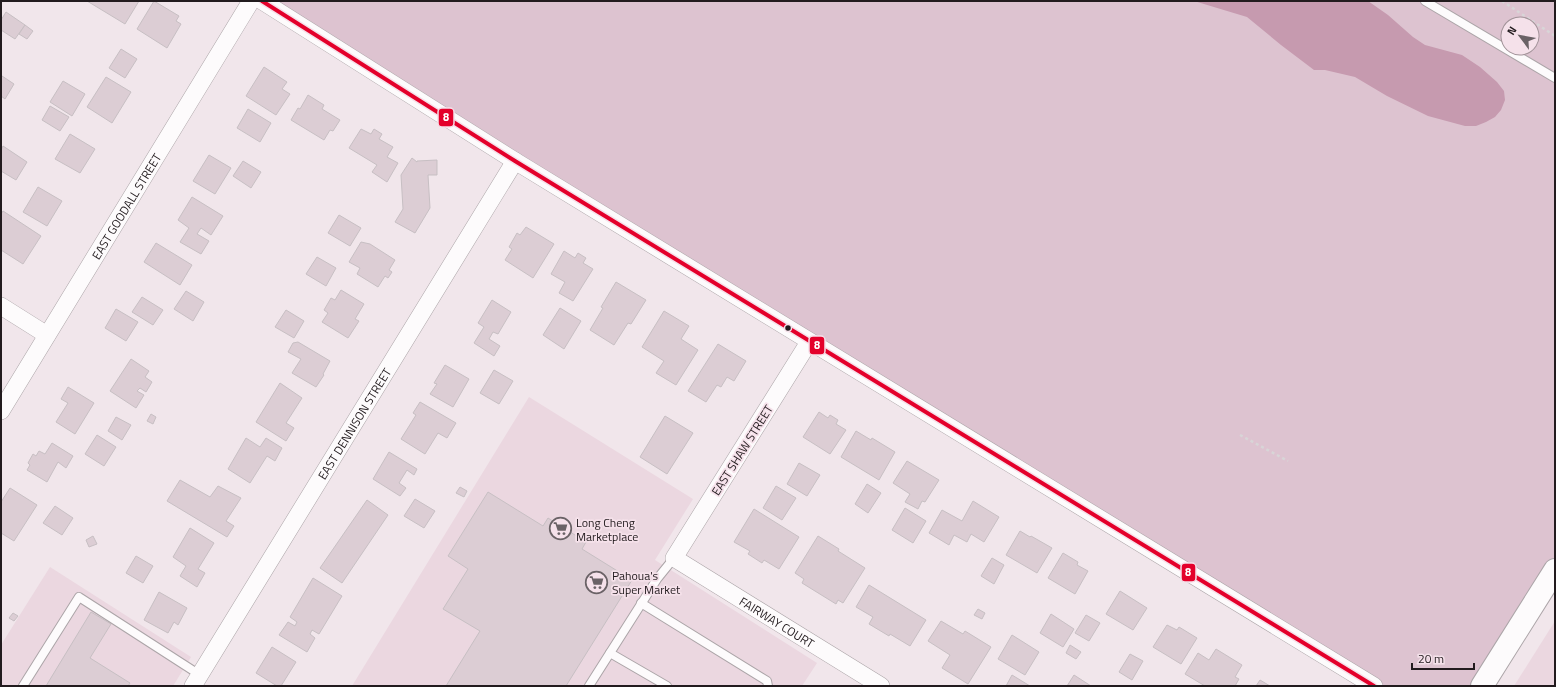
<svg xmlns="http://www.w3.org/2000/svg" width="1556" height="687" viewBox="0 0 1556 687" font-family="'Titillium Web',sans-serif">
	<rect width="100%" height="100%" fill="#f1e6eb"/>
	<g fill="#ebd7e0">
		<polygon points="529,397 693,499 655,560 817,663 802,686 352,686"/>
		<polygon points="50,567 191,657 173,686 1,686 1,645"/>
		<polygon points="1555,621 1555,686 1514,686"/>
	</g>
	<path fill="#ddc3d0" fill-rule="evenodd" d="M258,1H1555V570L1482,686H1374ZM1508,24H1532V48H1508Z"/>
	<polygon fill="#c69aaf" points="1194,1 1368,1 1388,15 1413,37 1425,45 1462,55 1480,67 1497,82 1504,91 1505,100 1501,110 1495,117 1486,122 1476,126 1465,126 1428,116 1387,96 1355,77 1325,70 1314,70 1281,45 1247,17"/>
	<g fill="#dccdd4" stroke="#c7bfc3">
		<polygon points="87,1 139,1 125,24"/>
		<polygon points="154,1 179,16 176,21 181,24 167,48 137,29"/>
		<polygon points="6,12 25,25 15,39 1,30 1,20"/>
		<polygon points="25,25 33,31 27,39 19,34"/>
		<polygon points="121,49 137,59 125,78 109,68"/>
		<polygon points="264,67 287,82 282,89 290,94 276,115 246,96"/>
		<polygon points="2,76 14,84 5,99 1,96 1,78"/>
		<polygon points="106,77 131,92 112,123 87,107"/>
		<polygon points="63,81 85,94 72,116 50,102"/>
		<polygon points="308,95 324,105 322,109 340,120 333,131 330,130 324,140 291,120 298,108 300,109"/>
		<polygon points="50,106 69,117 60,131 42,120"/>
		<polygon points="248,109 271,123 260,142 237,128"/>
		<polygon points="361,129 371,134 374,129 382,134 379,139 393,147 387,157 398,163 387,182 372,172 377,165 349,148"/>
		<polygon points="70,134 95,149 80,173 55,159"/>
		<polygon points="3,146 27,162 16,180 1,171 1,150"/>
		<polygon points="209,155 231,168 215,194 193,181"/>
		<polygon points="412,158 417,162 417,161 437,160 437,175 428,175 430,208 415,233 395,222 403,209 401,175"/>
		<polygon points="243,161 261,172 251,188 233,176"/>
		<polygon points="38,187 62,201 47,226 23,212"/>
		<polygon points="192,197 223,216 211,235 201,228 197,234 209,241 201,254 180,242 189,228 178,220"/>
		<polygon points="3,211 41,236 23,264 1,250 1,214"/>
		<polygon points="339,215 361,228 350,246 328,233"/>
		<polygon points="526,227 554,244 533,278 505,260 512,249 509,247 517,233 520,235"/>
		<polygon points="361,242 370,244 395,260 389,270 392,272 388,278 385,276 378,287 357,274 360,268 349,262"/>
		<polygon points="156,243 192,265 180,285 144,262"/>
		<polygon points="564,251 575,258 578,253 586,258 583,263 593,269 573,301 559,293 565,282 551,274"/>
		<polygon points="317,257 336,268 326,286 306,274"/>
		<polygon points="616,282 646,300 631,324 628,323 614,345 590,330 603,308 601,307"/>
		<polygon points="341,290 364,304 355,319 359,321 348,338 322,322 328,313 324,310 331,298 335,300"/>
		<polygon points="186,291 204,302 193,321 174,309"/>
		<polygon points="142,297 163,310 153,325 132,312"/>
		<polygon points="492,300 511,312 498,334 493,332 489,339 500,346 494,356 474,343 484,327 478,323"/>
		<polygon points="560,308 581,321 564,349 543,335"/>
		<polygon points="116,309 138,322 126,341 105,328"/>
		<polygon points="286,310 304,321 294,338 275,327"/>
		<polygon points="664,311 689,326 681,339 698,350 676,385 656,373 664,361 642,347"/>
		<polygon points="298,342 330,361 323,374 324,375 316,387 292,373 301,359 288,352 293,343"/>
		<polygon points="718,344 746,361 734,381 727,377 721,387 717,385 706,402 688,391"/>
		<polygon points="131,359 149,371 145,377 152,382 146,392 140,388 137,391 144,395 136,408 110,391"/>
		<polygon points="445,365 469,379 453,407 430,394 437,384 434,383"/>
		<polygon points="494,370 513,381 499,404 480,393"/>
		<polygon points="280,383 302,398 286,423 294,428 286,441 256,422"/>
		<polygon points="68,387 94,403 75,434 56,422 68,403 61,399"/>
		<polygon points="420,402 456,423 447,438 438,433 425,454 401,439 416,415 413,413"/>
		<polygon points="819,412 828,418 830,415 838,420 836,424 846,430 830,454 803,437"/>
		<polygon points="151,414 156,417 153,424 147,421"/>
		<polygon points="665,416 693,433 667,474 640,457"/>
		<polygon points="116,417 131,425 122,440 108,431"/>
		<polygon points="856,431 871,440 872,438 895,452 879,480 841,457"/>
		<polygon points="97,435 116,447 104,466 85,454"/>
		<polygon points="246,438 260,447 266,438 282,448 275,461 267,456 250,483 228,469"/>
		<polygon points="52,443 73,456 66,468 58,462 47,482 27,470 30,465 28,463 33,454 36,456 39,451 45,454"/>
		<polygon points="389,452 417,469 414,475 407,470 399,483 406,488 400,496 373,479"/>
		<polygon points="907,461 939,480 925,502 922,501 918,509 905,502 910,494 893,483"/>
		<polygon points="799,463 820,475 807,496 787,484"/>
		<polygon points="180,480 210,497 218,486 241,498 226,521 234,526 227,537 167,501"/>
		<polygon points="867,484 881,493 868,513 855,504"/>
		<polygon points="776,486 796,498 782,520 763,508"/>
		<polygon points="460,487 467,491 464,497 456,493"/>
		<polygon points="10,488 37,505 14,541 1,533 1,502"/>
		<polygon points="488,492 543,526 548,518 586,542 582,549 632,580 566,686 446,686 480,631 443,609 468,569 448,556"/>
		<polygon points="415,499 435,511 424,528 404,516"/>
		<polygon points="367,500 388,515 342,583 320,568"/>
		<polygon points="973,501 999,517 984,542 971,534 967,542 954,535 949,545 929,533 942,510 962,521"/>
		<polygon points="55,506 73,518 62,535 43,523"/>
		<polygon points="905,508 926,521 913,543 892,530"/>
		<polygon points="754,509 799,537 779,569 764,560 762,563 748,554 750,551 734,542"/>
		<polygon points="190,528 214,543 198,569 205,573 197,587 180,576 186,566 173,557"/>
		<polygon points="1020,531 1030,537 1031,536 1052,548 1037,573 1006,555"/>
		<polygon points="93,536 97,544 89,547 86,540"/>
		<polygon points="818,536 839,549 838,551 865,568 843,603 838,600 836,604 802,583 804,579 795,573"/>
		<polygon points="1063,553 1078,562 1077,565 1088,571 1075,594 1048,578"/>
		<polygon points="136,556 153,566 143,583 126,573"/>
		<polygon points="992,558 1004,565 994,584 981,576"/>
		<polygon points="313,578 342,596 319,634 312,630 310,634 315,638 307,652 279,635 288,622 295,626 297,622 290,617"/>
		<polygon points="869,585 926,620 910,646 890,634 889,636 869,624 873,617 856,607"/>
		<polygon points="1120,591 1147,608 1133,630 1106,614"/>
		<polygon points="159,592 187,608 178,625 174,622 168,633 144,620"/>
		<polygon points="978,609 985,613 982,619 974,615"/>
		<polygon points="91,612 111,624 90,658 130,683 128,686 46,686"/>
		<polygon points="13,613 18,616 14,621 9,618"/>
		<polygon points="1051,614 1074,629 1063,647 1040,633"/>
		<polygon points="1086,615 1100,623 1089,641 1075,633"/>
		<polygon points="941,621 963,634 965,631 991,647 968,684 942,668 950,655 928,641"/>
		<polygon points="1167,625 1177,630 1179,627 1197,638 1181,664 1153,647"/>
		<polygon points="1012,635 1039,652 1025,675 998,659"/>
		<polygon points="1070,645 1081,652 1076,659 1066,653"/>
		<polygon points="272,647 296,662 281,686 277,686 256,673"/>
		<polygon points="1216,649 1242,665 1235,677 1239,679 1235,686 1205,686 1185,674 1198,653 1209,660"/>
		<polygon points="1130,654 1143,661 1132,680 1119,672"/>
		<polygon points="1012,675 1030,686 1006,686"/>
		<polygon points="1074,675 1091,686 1067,686"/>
		<polygon points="1260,680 1270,686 1256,686"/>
	</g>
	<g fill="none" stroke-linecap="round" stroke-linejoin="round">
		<defs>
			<g id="service">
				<polyline points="1425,1 1555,78"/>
				<polyline points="641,603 767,681 768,686"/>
				<polyline points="610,653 667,686"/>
				<polyline points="23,686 79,597 200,675"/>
				<polyline points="589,686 657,579 674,558"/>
			</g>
			<g id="minor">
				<polyline points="262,1 515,161 1374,686"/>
				<polyline points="1,306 47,335"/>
				<path id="s1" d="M809,342L674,558L881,686"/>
				<path id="s2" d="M1,411L251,1"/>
				<path id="s3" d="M193,686L515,161"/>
			</g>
			<polyline id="secondary" points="1482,686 1555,570"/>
		</defs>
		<use href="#service" stroke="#aca5a8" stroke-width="10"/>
		<use href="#minor" stroke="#aca5a8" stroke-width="18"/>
		<use href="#secondary" stroke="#aca5a8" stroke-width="24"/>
		<g stroke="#d8d5d7" stroke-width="2.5" stroke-dasharray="3 3" stroke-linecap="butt">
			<polyline points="1502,1 1555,36"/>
			<polyline points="1240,435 1288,461"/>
		</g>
		<use href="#service" stroke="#fdfbfc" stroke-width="8"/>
		<use href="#minor" stroke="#fdfbfc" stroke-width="17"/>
		<use href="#secondary" stroke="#fdfbfc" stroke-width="22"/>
		<defs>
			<polyline id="bus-1" points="262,1 515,161 1374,686"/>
		</defs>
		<use href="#bus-1" stroke="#f5e1ea" stroke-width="7"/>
		<use href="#bus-1" stroke="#e4002b" stroke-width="4"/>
	</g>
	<defs>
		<symbol id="supermarket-ring" viewBox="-11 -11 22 22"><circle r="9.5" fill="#f5e1ea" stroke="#6a6266" stroke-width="1.5"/><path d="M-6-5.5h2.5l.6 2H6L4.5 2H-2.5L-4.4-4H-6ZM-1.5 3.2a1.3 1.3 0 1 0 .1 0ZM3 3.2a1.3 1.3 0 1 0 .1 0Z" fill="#6a6266"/></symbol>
	</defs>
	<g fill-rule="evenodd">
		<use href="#supermarket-ring" x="548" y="516" width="25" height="25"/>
		<use href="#supermarket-ring" x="584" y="570" width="25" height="25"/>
	</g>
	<circle fill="#221b1e" stroke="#f5e1ea" stroke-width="1.5" cx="788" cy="328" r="3.5"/>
	<g text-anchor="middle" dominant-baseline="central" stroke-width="3.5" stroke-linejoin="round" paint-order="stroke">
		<g font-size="12" fill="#221b1e" stroke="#f5e1ea">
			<text stroke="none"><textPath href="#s2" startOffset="240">EAST GOODALL STREET</textPath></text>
			<text stroke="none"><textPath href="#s3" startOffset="308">EAST DENNISON STREET</textPath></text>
			<text transform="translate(742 450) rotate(-58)">EAST SHAW STREET</text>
			<text stroke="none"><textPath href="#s1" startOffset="376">FAIRWAY COURT</textPath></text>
		</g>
		<g font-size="12" fill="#221b1e" stroke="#f5e1ea" text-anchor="start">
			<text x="576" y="522">Long Cheng<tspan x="576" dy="14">Marketplace</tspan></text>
			<text x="612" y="575">Pahoua's<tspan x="612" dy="14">Super Market</tspan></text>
		</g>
	</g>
	<g stroke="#f5e1ea" stroke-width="1.5">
		<rect x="438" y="108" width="16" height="19" rx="4" fill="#e4002b"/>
		<rect x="809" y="336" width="16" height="19" rx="4" fill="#e4002b"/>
		<rect x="1181" y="563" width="15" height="19" rx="4" fill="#e4002b"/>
	</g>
	<g font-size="11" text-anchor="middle" font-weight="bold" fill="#fff">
		<text x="446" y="121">8</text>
		<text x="817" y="349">8</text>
		<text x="1188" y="576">8</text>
	</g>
	<rect width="1556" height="687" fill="none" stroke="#221b1e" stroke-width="4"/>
	<g transform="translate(1520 36) rotate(302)"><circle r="19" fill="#f5e1ea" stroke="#a19298"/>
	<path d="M0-3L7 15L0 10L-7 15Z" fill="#6a6266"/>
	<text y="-6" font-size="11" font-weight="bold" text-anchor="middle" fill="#221b1e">N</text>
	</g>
	<path d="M1412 663v6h62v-6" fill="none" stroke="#221b1e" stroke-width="2"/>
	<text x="1418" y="663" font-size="12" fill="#221b1e" stroke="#f5e1ea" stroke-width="3" paint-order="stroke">20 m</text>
</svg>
